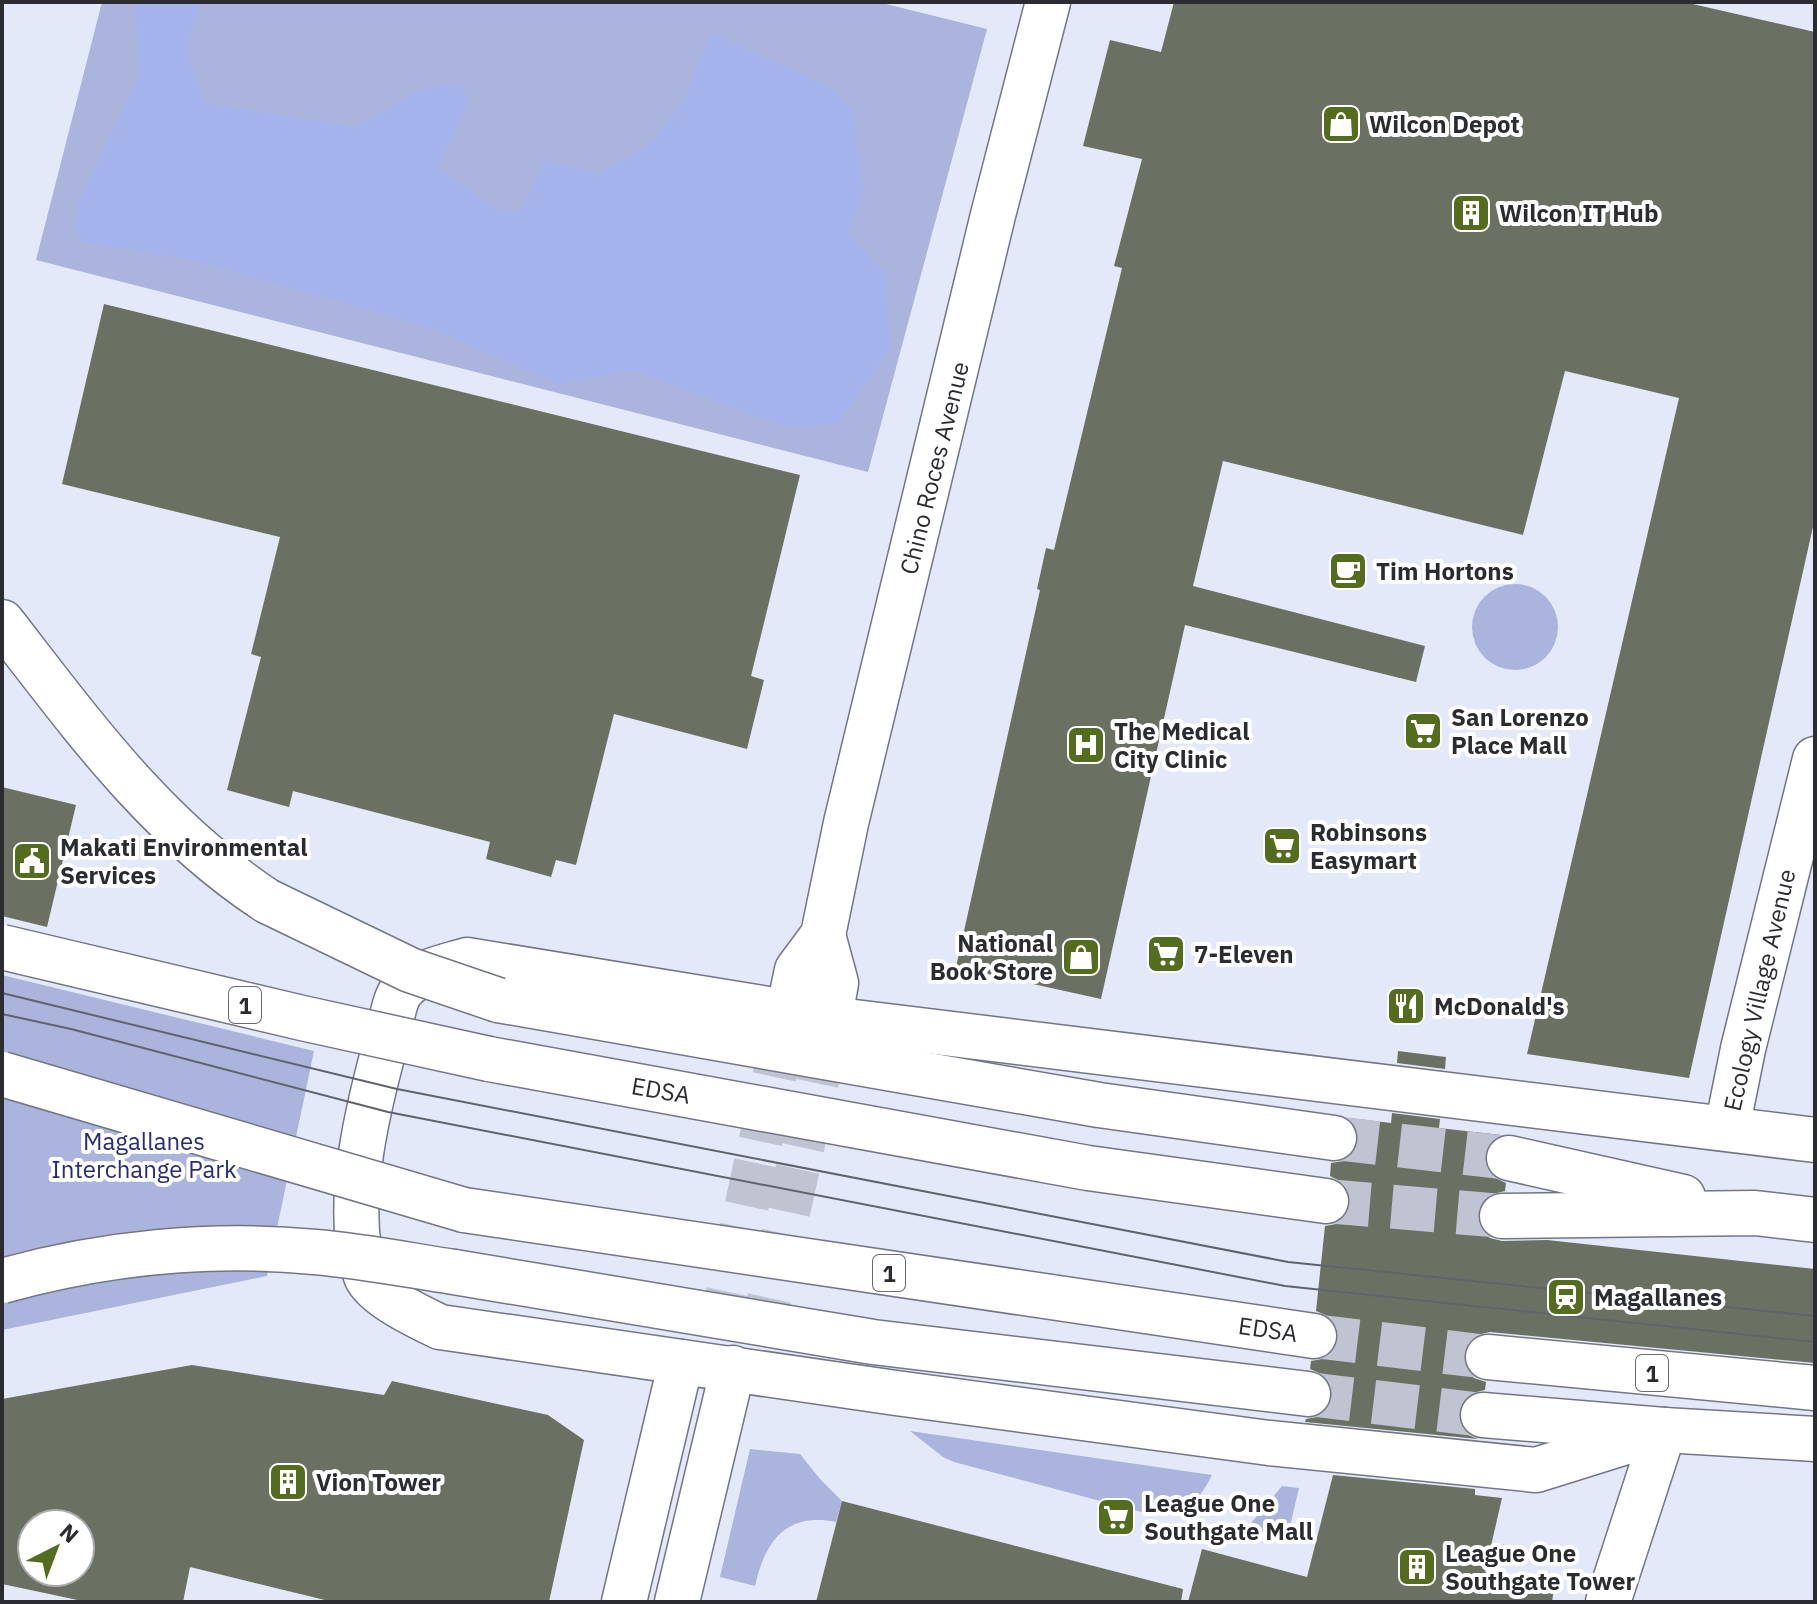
<svg xmlns="http://www.w3.org/2000/svg" width="1817" height="1604" viewBox="0 0 1817 1604" font-family="'IBM Plex Sans',sans-serif">
	<rect width="100%" height="100%" fill="#e4e9fa"/>
	<g fill="#aab4dd">
		<polygon points="102,2 878,2 987,29 868,472 36,260"/>
		<circle cx="1515" cy="627" r="43"/>
		<polygon points="2,975 314,1051 267,1276 2,1330"/>
		<path d="M910,1431L1212,1475C1197,1505 1182,1516 1149,1514L954,1462L943,1457Z"/>
		<path d="M750,1449L800,1454L820,1479L842,1501L836,1522C786,1512 765,1541 755,1586L720,1577Z"/>
		<polygon points="1282,1486 1299,1488 1287,1539 1247,1528"/>
	</g>
	<polygon fill="#a5b3ed" points="136,2 201,2 186,51 204,103 357,127 420,90 461,84 468,102 438,168 499,211 523,209 544,161 599,174 653,143 685,98 711,32 830,88 852,110 864,190 848,234 885,273 891,348 838,424 786,427 632,370 559,385 429,327 188,259 81,242 74,227 78,204 139,77"/>
	<g fill="#6a7162" fill-rule="evenodd">
		<polygon points="1174,2 1684,2 1815,32 1815,518 1689,1078 1527,1054 1679,398 1565,371 1523,535 1223,461 1193,586 1425,646 1416,682 1185,625 1101,999 956,967 1040,590 1037,589 1046,548 1054,550 1122,268 1114,266 1142,159 1083,146 1110,40 1161,52"/>
		<polygon points="104,304 800,475 751,676 764,680 747,749 614,714 576,865 556,860 551,877 486,859 490,842 293,791 289,807 227,790 261,657 251,654 280,537 62,484"/>
		<polygon points="2,787 76,805 47,927 2,916"/>
		<polygon points="1398,1051 1446,1057 1445,1069 1397,1063"/>
		<polygon points="1392,1113 1440,1119 1439,1128 1501,1135 1491,1141 1485,1152 1485,1165 1493,1177 1506,1183 1505,1191 1489,1195 1480,1204 1477,1216 1481,1229 1490,1238 1502,1241 1547,1240 1815,1269 1815,1363 1490,1332 1477,1335 1467,1343 1463,1354 1466,1368 1474,1378 1486,1382 1485,1390 1472,1393 1463,1400 1458,1412 1461,1426 1468,1435 1478,1439 1305,1422 1306,1419 1317,1417 1327,1410 1333,1396 1331,1385 1324,1375 1310,1369 1311,1361 1322,1359 1333,1352 1339,1339 1337,1328 1330,1317 1316,1311 1325,1226 1336,1224 1345,1217 1351,1204 1349,1192 1342,1182 1330,1176 1331,1163 1344,1161 1354,1153 1359,1142 1357,1129 1349,1118 1391,1123"/>
		<path d="M192,1365L384,1395L392,1381L548,1415L584,1440L549,1602H333L190,1567L183,1602H87L2,1584V1399ZM32,1524H80V1572H32Z"/>
		<polygon points="1333,1475 1475,1489 1475,1495 1502,1498 1485,1572 1554,1589 1552,1602 1188,1602 1202,1549 1307,1577"/>
		<polygon points="842,1501 1183,1589 1181,1602 816,1602"/>
	</g>
	<g fill="none" stroke-linecap="round" stroke-linejoin="round">
		<g stroke="#bfc3d2" stroke-width="44" stroke-dasharray="44 22" stroke-linecap="butt">
			<polyline points="719,1335 784,1032"/>
			<polyline points="760,1341 826,1039"/>
		</g>
		<g stroke="#bfc3d2" stroke-width="44" stroke-dasharray="44 22" stroke-linecap="butt">
			<polyline points="1334,1138 1509,1158"/>
			<polyline points="1326,1201 1502,1216"/>
			<polyline points="1314,1336 1488,1357"/>
			<polyline points="1308,1394 1483,1415"/>
		</g>
		<defs>
			<g id="street">
				<polyline points="1727,1128 1743,1049 1815,759"/>
				<polyline points="1608,1602 1664,1430"/>
			</g>
			<g id="secondary">
				<polyline points="823,935 836,983 826,1039"/>
				<polyline points="784,1032 797,970 823,935 846,823 993,215 1048,2"/>
				<polyline points="624,1602 681,1362"/>
				<polyline points="677,1602 733,1368"/>
			</g>
			<g id="highway">
				<path d="M2,622C83,726 155,827 267,901"/>
				<polyline points="498,1000 1099,1105 1334,1138"/>
				<polyline points="489,1059 1088,1168 1326,1201"/>
				<polyline points="1509,1158 1683,1197"/>
				<polyline points="464,1210 1314,1336"/>
				<polyline points="1502,1216 1755,1213 1815,1220"/>
				<polyline points="454,1272 873,1342 1308,1394"/>
				<polyline points="1488,1357 1815,1388"/>
				<polyline points="1483,1415 1664,1430 1815,1439"/>
				<path d="M1664,1430L1536,1470L1269,1443L896,1393L440,1327C421,1318 374,1296 366,1276C341,1208 370,1099 389,1031C392,1019 394,1000 402,990C418,971 444,967 467,960L830,1019L1815,1140"/>
			</g>
		</defs>
		<use href="#street" stroke="#727685" stroke-width="47"/>
		<use href="#secondary" stroke="#727685" stroke-width="47"/>
		<use href="#highway" stroke="#727685" stroke-width="47"/>
		<use href="#street" stroke="#fff" stroke-width="44"/>
		<use href="#secondary" stroke="#fff" stroke-width="44"/>
		<use href="#highway" stroke="#fff" stroke-width="44"/>
		<g stroke="#60636c" stroke-width="2">
			<polyline points="2,993 397,1089 1288,1262 1815,1316"/>
			<polyline points="2,1014 71,1029 388,1112 1285,1286 1815,1342"/>
		</g>
		<defs>
			<g id="highway-bridge">
				<polyline points="267,901 410,970 498,1000"/>
				<polyline points="2,947 302,1018 489,1059"/>
				<polyline points="2,1074 464,1210"/>
				<path d="M2,1281C103,1253 211,1242 315,1252C362,1256 408,1265 454,1272"/>
			</g>
		</defs>
		<use href="#highway-bridge" stroke="#727685" stroke-width="47" stroke-linecap="butt"/>
		<use href="#highway-bridge" stroke="#fff" stroke-width="44"/>
	</g>
	<defs>
		<symbol id="shop-square" viewBox="-11 -11 22 22"><rect x="-9" y="-9" width="18" height="18" rx="4" fill="#536c1e" stroke="#fff"/><path d="M-5-2.5h2.3a2.7 3.5 0 0 1 5.4 0H5L5.5 6h-11ZM-1.5-2.5h3a1.5 2.3 0 0 0-3 0Z" fill="#fff"/></symbol>
		<symbol id="building-square" viewBox="-11 -11 22 22"><rect x="-9" y="-9" width="18" height="18" rx="4" fill="#536c1e" stroke="#fff"/><path d="M-4-6H4V6H1V3H-1V6H-4ZM-2.5-4.3h1.7v1.8h-1.7ZM.8-4.3h1.7v1.8H.8ZM-2.5-1h1.7V.8h-1.7ZM.8-1h1.7V.8H.8Z" fill="#fff"/></symbol>
		<symbol id="cafe-square" viewBox="-11 -11 22 22"><rect x="-9" y="-9" width="18" height="18" rx="4" fill="#536c1e" stroke="#fff"/><path d="M-5.5-4.5H6V0H3Q3 3.5 0 3.5H-2.5Q-5.5 3.5-5.5 0ZM3-3.2v2h1.7v-2ZM-6 4.5H4V6H-6Z" fill="#fff"/></symbol>
		<symbol id="supermarket-square" viewBox="-11 -11 22 22"><rect x="-9" y="-9" width="18" height="18" rx="4" fill="#536c1e" stroke="#fff"/><path d="M-6-5.5h2.5l.6 2H6L4.5 2H-2.5L-4.4-4H-6ZM-1.5 3.2a1.3 1.3 0 1 0 .1 0ZM3 3.2a1.3 1.3 0 1 0 .1 0Z" fill="#fff"/></symbol>
		<symbol id="hospital-square" viewBox="-11 -11 22 22"><rect x="-9" y="-9" width="18" height="18" rx="4" fill="#536c1e" stroke="#fff"/><path d="M-5-5h3v3.5h4V-5h3V5h-3V1.5h-4V5h-3Z" fill="#fff"/></symbol>
		<symbol id="civic-square" viewBox="-11 -11 22 22"><rect x="-9" y="-9" width="18" height="18" rx="4" fill="#536c1e" stroke="#fff"/><path d="M-.6-6.5H3V-4.5H.6V-3L4-1V1h2V6H-6V1h2V-1L-.6-3ZM-1.2 2.5V6h2.4V2.5Z" fill="#fff"/></symbol>
		<symbol id="restaurant-square" viewBox="-11 -11 22 22"><rect x="-9" y="-9" width="18" height="18" rx="4" fill="#536c1e" stroke="#fff"/><path d="M-5-6h1v4h1v-4h1v4h1v-4h1v5L-1.5 .5V6h-2V.5L-5-1ZM5-6V6H3V1.5H1.5Q1.5-4 5-6Z" fill="#fff"/></symbol>
		<symbol id="station-square" viewBox="-11 -11 22 22"><rect x="-9" y="-9" width="18" height="18" rx="4" fill="#536c1e" stroke="#fff"/><path d="M-3-6H3Q5-6 5-4V2Q5 4 3 4L4.5 6H3L1.5 4h-3L-3 6H-4.5L-3 4Q-5 4-5 2V-4Q-5-6-3-6ZM-3.5-4v3h7v-3ZM-3.5 1v1.5H-2V1ZM2 1v1.5H3.5V1Z" fill="#fff"/></symbol>
	</defs>
	<g fill-rule="evenodd">
		<use href="#shop-square" x="1319" y="102" width="44" height="44"/>
		<use href="#building-square" x="1449" y="191" width="44" height="44"/>
		<use href="#cafe-square" x="1326" y="549" width="44" height="44"/>
		<use href="#supermarket-square" x="1401" y="709" width="44" height="44"/>
		<use href="#hospital-square" x="1064" y="723" width="44" height="44"/>
		<use href="#supermarket-square" x="1260" y="824" width="44" height="44"/>
		<use href="#civic-square" x="10" y="839" width="44" height="44"/>
		<use href="#supermarket-square" x="1144" y="932" width="44" height="44"/>
		<use href="#shop-square" x="1059" y="935" width="44" height="44"/>
		<use href="#restaurant-square" x="1384" y="984" width="44" height="44"/>
		<use href="#station-square" x="1544" y="1275" width="44" height="44"/>
		<use href="#building-square" x="266" y="1460" width="44" height="44"/>
		<use href="#supermarket-square" x="1094" y="1495" width="44" height="44"/>
		<use href="#building-square" x="1395" y="1545" width="44" height="44"/>
	</g>
	<g text-anchor="middle" dominant-baseline="central" stroke-width="8" stroke-linejoin="round" paint-order="stroke">
		<g fill="#fff" stroke="#6a6b70" stroke-width="2">
			<rect x="229" y="987" width="32" height="36" rx="6"/>
			<rect x="873" y="1255" width="32" height="36" rx="6"/>
			<rect x="1636" y="1355" width="32" height="36" rx="6"/>
		</g>
		<g font-size="22" font-weight="bold" fill="#2a2c32">
			<text x="245" y="1005">1</text>
			<text x="889" y="1273">1</text>
			<text x="1652" y="1373">1</text>
		</g>
		<g font-size="24" font-weight="bold" fill="#2a2c32" stroke="#fff" text-anchor="start">
			<text x="1369" y="124">Wilcon Depot</text>
			<text x="1499" y="213">Wilcon IT Hub</text>
			<text x="1376" y="571">Tim Hortons</text>
			<text x="1451" y="717">San Lorenzo<tspan x="1451" dy="28">Place Mall</tspan></text>
			<text x="1114" y="731">The Medical<tspan x="1114" dy="28">City Clinic</tspan></text>
			<text x="1310" y="832">Robinsons<tspan x="1310" dy="28">Easymart</tspan></text>
			<text x="60" y="847">Makati Environmental<tspan x="60" dy="28">Services</tspan></text>
			<text x="1053" y="943" text-anchor="end">National<tspan x="1053" dy="28">Book Store</tspan></text>
			<text x="1194" y="954">7-Eleven</text>
			<text x="1434" y="1006">McDonald's</text>
			<text x="1594" y="1297">Magallanes</text>
			<text x="316" y="1482">Vion Tower</text>
			<text x="1144" y="1503">League One<tspan x="1144" dy="28">Southgate Mall</tspan></text>
			<text x="1445" y="1553">League One<tspan x="1445" dy="28">Southgate Tower</tspan></text>
		</g>
		<g font-size="24" fill="#2a2c32" stroke="#fff">
			<text transform="translate(934 468) rotate(-76)">Chino Roces Avenue</text>
			<text transform="translate(1759 990) rotate(-77)">Ecology Village Avenue</text>
			<text transform="translate(661 1090) rotate(10)">EDSA</text>
			<text transform="translate(1268 1329) rotate(8)">EDSA</text>
		</g>
		<g font-size="24" fill="#272e72" stroke="#fff">
			<text x="144" y="1141">Magallanes<tspan x="144" dy="28">Interchange Park</tspan></text>
		</g>
	</g>
	<rect width="1817" height="1604" fill="none" stroke="#2a2c32" stroke-width="8"/>
	<g transform="translate(56 1548) rotate(42)"><circle r="38" fill="#ffffff" stroke="#aaabad" stroke-width="2"/>
	<path d="M0-6L14 30L0 20L-14 30Z" fill="#536c1e"/>
	<text y="-12" font-size="22" font-weight="bold" text-anchor="middle" fill="#2a2c32">N</text>
	</g>
</svg>
